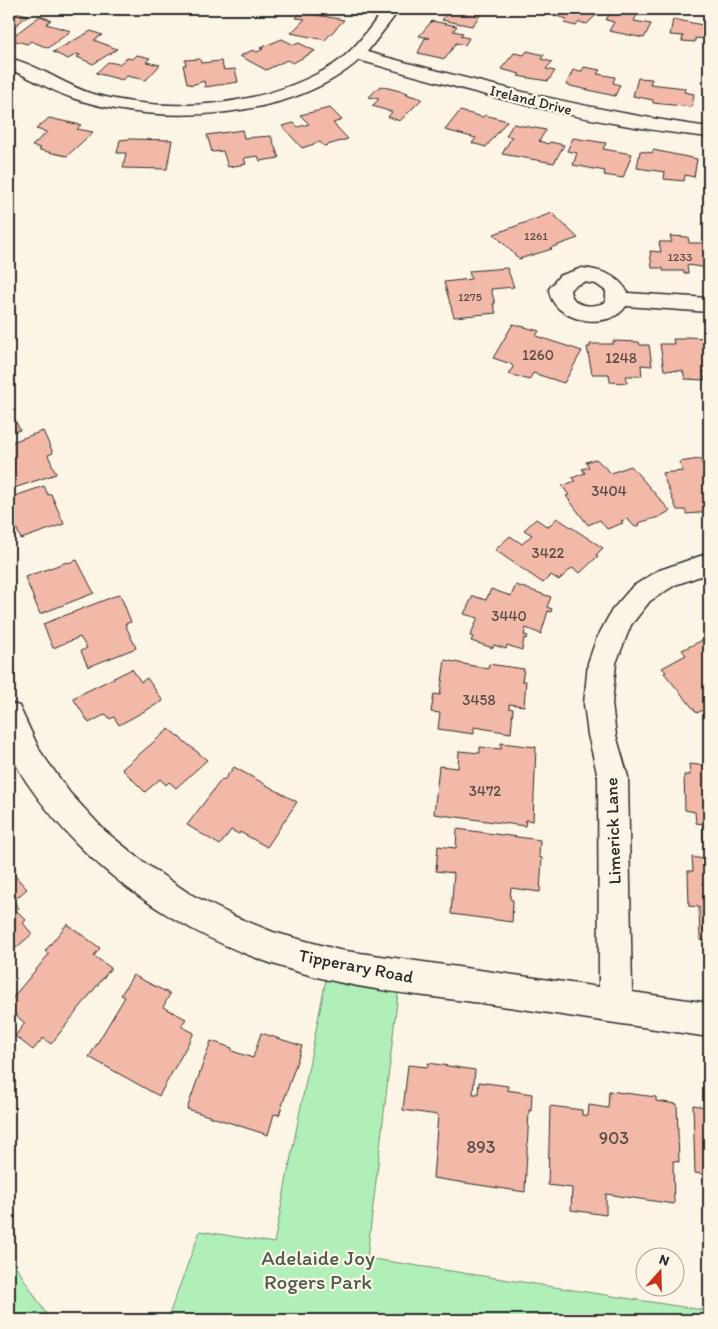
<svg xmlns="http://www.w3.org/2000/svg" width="718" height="1329" viewBox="0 0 718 1329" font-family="Itim,sans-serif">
	<rect width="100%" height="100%" fill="#fcf5e5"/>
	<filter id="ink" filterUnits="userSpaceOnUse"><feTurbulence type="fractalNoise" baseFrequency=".02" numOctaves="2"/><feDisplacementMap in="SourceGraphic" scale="10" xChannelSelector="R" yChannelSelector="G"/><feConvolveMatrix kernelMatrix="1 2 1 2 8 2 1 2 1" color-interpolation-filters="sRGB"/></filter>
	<g filter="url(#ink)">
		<g fill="#b0f0b8" stroke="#6e8e72">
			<polygon points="329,964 400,976 367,1258 709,1311 709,1320 167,1320 200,1231 274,1243"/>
			<polygon points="9,1255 50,1320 9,1320"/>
		</g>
		<g fill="#f2b9a8" stroke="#2b2b2b">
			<polygon points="450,9 485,9 472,26 442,20"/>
			<polygon points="545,9 602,9 587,24 579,22 576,26 564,23 567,19 541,12"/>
			<polygon points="9,11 28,15 11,30 9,29"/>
			<polygon points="611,11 637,14 634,21 651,24 644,38 609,31 614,22 606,20"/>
			<polygon points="301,12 344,20 325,40 291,33 305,19 296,18"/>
			<polygon points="40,16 51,20 46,24 71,31 48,48 31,41 27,44 9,39"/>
			<polygon points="673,19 707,26 705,39 695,38 695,42 682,41 683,36 670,35"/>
			<polygon points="432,21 457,26 453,31 463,33 460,36 469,38 465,45 456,43 445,59 418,53 425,38 430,38 419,36"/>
			<polygon points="91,31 102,35 94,40 117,49 93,64 77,57 80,55 77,54 68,59 53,52"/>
			<polygon points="282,39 294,45 299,43 315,51 293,63 287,60 266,70 240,56 253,50 257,52 263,49 260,48"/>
			<polygon points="527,51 544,55 541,59 552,62 546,69 555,71 548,81 523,77 518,76 520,74 501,69 514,53 524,55"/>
			<polygon points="137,55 150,58 146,62 160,65 146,80 127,76 122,80 96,73 108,62 119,64 127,58 133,59"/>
			<polygon points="200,59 201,63 221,61 224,70 235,69 238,82 205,87 204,81 192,85 187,83 183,65 186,65 185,60"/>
			<polygon points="584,67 600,70 597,74 615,77 613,83 620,85 615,96 566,85 573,70 582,71"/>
			<polygon points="638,78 652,79 650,84 685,88 684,92 694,94 692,107 653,103 653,100 633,96"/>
			<polygon points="380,86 408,93 406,94 422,99 400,121 388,117 392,112 372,106 379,99 369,97"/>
			<polygon points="330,108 342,120 333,123 348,139 324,146 320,142 302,148 282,126 294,123 298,127 309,124 300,115"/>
			<polygon points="460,111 483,117 485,115 507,121 486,147 472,143 476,138 445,130"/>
			<polygon points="49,118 81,125 77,129 93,132 67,156 39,150 41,148 32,146 47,132 36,129"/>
			<polygon points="513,124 546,130 539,141 548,144 550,142 564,145 554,163 502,154 512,137 506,136"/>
			<polygon points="242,130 244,138 271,136 279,158 260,161 258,156 244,158 246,164 228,167 223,151 212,152 207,135"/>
			<polygon points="573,138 606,143 603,149 632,154 623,178 604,175 605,171 573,165 577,153 567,151"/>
			<polygon points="129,139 172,140 167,169 123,168 126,153 117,153 120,140"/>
			<polygon points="653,150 697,159 694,177 685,175 684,181 664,179 665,172 637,168 640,151 652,153"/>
			<polygon points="552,213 578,238 550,248 552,249 519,259 494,234"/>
			<polygon points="670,236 688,237 689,243 708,243 708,268 687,265 688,273 684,273 684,271 663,271 663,268 652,268 650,251 661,252 659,242 672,242"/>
			<polygon points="507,268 514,287 491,289 495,304 493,304 496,313 454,317 444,282 471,279 469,271"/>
			<polygon points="513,324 539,331 536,336 582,351 564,383 533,373 529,380 509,374 513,367 511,364 493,358"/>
			<polygon points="685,337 709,338 709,372 703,372 705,380 685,379 683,371 664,370 660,344 674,344 673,339 685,339"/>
			<polygon points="613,341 639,342 640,345 649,345 652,366 641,365 642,376 626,376 627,383 610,382 609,374 592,374 587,347 590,347 590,344 613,344"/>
			<polygon points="9,408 20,430 9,433"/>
			<polygon points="43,431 53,453 48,455 56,474 11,489 9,483 9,443"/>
			<polygon points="596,459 611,473 631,466 670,511 659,517 638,523 640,525 635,527 627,519 621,521 623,523 607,529 600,520 588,525 566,496 569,495 562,486 575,481 572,478 585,473 582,469 589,467 586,462"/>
			<polygon points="700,459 704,467 709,466 709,512 687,514 685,510 677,510 662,473 683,471 679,462"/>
			<polygon points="44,486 48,495 51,494 64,524 21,539 13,520 9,521 9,498"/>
			<polygon points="557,518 603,548 596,555 598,556 580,573 572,568 559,580 551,575 543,583 495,550 510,536 522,544 532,535 524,530 536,519 548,527"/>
			<polygon points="77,560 94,593 40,614 25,577 67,562 68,563"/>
			<polygon points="516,585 551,597 547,607 552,609 551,612 548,611 541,634 526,628 524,635 528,636 526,639 524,638 522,650 507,645 506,649 494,645 493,648 471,641 473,637 470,636 478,618 464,614 473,596 486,600 491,589 511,596"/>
			<polygon points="120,594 131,622 125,624 136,648 88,667 81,651 87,648 80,637 53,648 43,624"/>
			<polygon points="706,637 709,638 709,707 697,713 664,673 666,672 662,668 686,655 682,650 705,639"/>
			<polygon points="445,660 488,669 489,664 524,669 522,681 526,681 524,706 509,704 509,708 513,709 511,733 474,727 474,734 438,729 440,713 431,712 434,694 440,695"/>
			<polygon points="132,669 141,682 147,678 163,701 119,725 114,717 110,719 106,714 89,723 73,698"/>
			<polygon points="169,729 207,760 176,788 169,782 166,785 160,779 145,792 122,769"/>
			<polygon points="501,743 536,747 533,821 526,820 525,826 434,814 439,766 458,768 459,751 480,753 480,747 501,749"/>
			<polygon points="689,764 709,766 709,840 703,839 703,824 696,823 695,812 685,810 684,775 690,775"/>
			<polygon points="234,767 297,802 267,847 240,832 239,834 231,830 220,845 187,825 222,779 224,780"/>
			<polygon points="457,829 540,840 539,857 542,858 540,892 511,888 510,899 513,900 512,922 451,914 454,873 436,871 438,846 456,848"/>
			<polygon points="692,857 709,860 709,945 706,945 706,941 700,940 699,907 689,906 688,871 693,871"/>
			<polygon points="9,869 27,889 13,901 19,908 16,910 26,920 23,923 32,934 9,954"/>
			<polygon points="67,924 100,948 94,956 111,968 51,1044 43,1038 33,1050 15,1036 25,1023 9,1010 9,1002 49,954 45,951"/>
			<polygon points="133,975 170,994 163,1007 186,1019 181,1026 194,1033 159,1096 89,1057 125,997 121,995"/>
			<polygon points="261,1033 302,1046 279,1115 274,1114 268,1135 187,1109 211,1041 232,1048 232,1051 253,1058"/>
			<polygon points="428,1063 475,1070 473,1094 478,1094 479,1082 508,1086 507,1090 532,1094 531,1111 529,1110 525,1192 433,1178 438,1115 403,1110 408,1065 428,1067"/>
			<polygon points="609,1091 656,1097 656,1101 677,1104 679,1162 673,1161 674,1204 606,1194 606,1215 571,1210 572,1188 548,1185 550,1106 582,1110 582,1115 588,1116 589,1105 608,1108"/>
			<polygon points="693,1105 709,1108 709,1175 695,1173"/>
		</g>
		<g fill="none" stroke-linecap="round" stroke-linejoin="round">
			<defs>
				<g id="street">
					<path d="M384,9H400L367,52C480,83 593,111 709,127V137C590,125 474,93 359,60C294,119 163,126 82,101C56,94 34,79 9,69V58C39,65 64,85 93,94C169,115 265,107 333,65C354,51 369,29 384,9Z"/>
					<path d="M582,268C601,270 619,275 628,293L709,298V312L626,306C610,332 551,322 549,289L559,276ZM584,282L596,284L606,291V302C594,308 572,308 570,290L574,286Z"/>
					<path d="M709,553V573L675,585L650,601L631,625L616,663L612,704L616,735L628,777L632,992L709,1003V1037C635,1026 562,1015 488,1004C438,997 388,993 338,982C236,960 137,910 66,832C49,813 13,770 9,745C7,732 8,715 9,703L19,706L40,751L70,793L105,831L146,864L190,894L236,917L273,932L339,950L599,987L598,777L588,735L584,704L588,663L596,640L612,610L632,587L657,571Z"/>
				</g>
			</defs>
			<use href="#street" stroke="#2b2b2b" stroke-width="3"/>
			<use href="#street" fill="#fcf5e5" fill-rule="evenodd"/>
		</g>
	</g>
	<g text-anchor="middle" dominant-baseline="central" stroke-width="4.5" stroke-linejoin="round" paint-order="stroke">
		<g font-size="12" fill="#5d4e4a">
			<text x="536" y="236">1261</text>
			<text x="680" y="257">1233</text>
			<text x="470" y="297">1275</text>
		</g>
		<g font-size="15" fill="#2b2b2b" stroke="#fcf5e5">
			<text transform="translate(531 100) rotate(14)">Ireland Drive</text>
		</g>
		<g font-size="15" fill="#5d4e4a">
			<text x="538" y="355">1260</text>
			<text x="621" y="358">1248</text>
			<text x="609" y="491">3404</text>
			<text x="548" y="553">3422</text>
			<text x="509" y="616">3440</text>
			<text x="479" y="700">3458</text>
			<text x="485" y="791">3472</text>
		</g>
		<g font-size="18" fill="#2b2b2b" stroke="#fcf5e5">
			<text transform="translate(613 831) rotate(-92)">Limerick Lane</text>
			<text transform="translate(356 966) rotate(11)">Tipperary Road</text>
		</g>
		<g font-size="18" fill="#5d4e4a">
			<text x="614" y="1138">903</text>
			<text x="481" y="1147">893</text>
		</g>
		<g font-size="21" fill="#4c5c4e" stroke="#fcf5e5">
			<text x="318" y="1257">Adelaide Joy<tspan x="318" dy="24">Rogers Park</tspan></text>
		</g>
	</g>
	<rect width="718" height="1329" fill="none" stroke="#fcf5e5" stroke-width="30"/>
	<rect x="15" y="15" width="688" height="1299" fill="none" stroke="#2b2b2b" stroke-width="2" filter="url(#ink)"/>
	<g transform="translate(660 1272) rotate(20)"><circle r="24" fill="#fcf5e5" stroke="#a8a49b"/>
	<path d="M0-4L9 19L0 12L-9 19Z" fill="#c8321e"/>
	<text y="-8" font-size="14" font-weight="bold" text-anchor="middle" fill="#2b2b2b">N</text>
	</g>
</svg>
